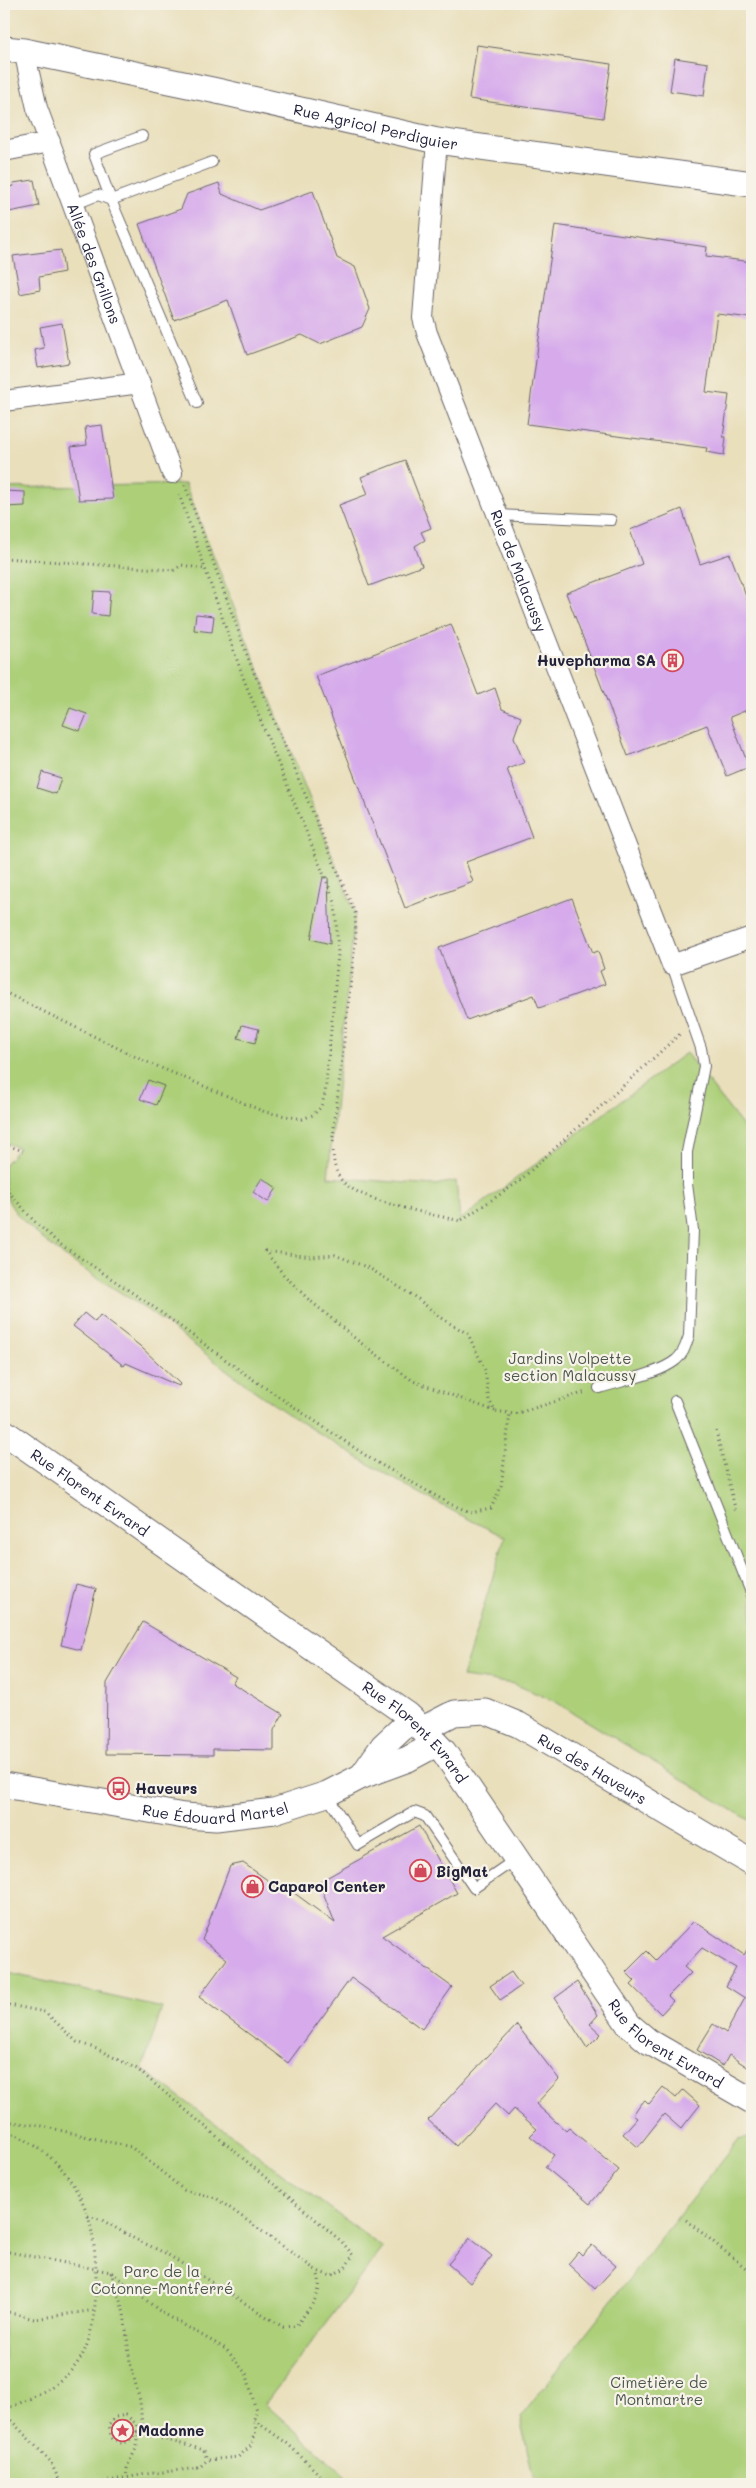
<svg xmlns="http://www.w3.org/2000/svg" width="756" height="2488" viewBox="0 0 756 2488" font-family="Mali,sans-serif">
	<rect width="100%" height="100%" fill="#f7f3e8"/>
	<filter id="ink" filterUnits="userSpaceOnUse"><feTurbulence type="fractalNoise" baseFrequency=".02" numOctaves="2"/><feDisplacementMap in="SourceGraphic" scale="10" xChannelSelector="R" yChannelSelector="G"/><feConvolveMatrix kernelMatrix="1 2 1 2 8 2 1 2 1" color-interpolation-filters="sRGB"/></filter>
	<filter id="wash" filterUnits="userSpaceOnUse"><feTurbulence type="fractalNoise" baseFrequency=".0096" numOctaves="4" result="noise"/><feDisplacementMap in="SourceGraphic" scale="20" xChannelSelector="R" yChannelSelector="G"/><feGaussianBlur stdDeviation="1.12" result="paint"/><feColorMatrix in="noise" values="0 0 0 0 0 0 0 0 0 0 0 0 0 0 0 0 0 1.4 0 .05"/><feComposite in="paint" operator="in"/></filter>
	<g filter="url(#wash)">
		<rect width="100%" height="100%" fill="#e9dfbb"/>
		<g fill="#accf78" stroke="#67785a">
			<path d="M185,484L355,913L328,1177L434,1185L456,1181L460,1220L686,1053L752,1138V1822L554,1701L514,1684L462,1677L505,1537C431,1502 360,1460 291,1416C244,1385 199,1348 154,1315C108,1282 55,1257 17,1214C3,1197 4,1185 4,1165L19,1148L4,1142V488Z"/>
			<polygon points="4,1972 162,2008 142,2069 383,2248 265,2404 355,2484 4,2484"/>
			<polygon points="752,2137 752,2484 543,2484 533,2475 520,2418 738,2140"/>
		</g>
		<g id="blocks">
			<g fill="#d6aaeb">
				<polygon points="477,45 611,64 603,118 469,99"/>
				<polygon points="675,58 708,63 704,96 670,91"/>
				<polygon points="34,180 39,206 4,213 4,188 14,186 13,183"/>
				<polygon points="219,183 222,194 259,210 313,191 337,258 355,267 370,309 362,327 320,344 302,335 247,355 228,300 174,320 139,224 181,209 187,194"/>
				<polygon points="555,225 707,247 706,256 752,262 752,318 717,314 706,392 729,395 723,437 726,437 724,455 706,452 707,448 527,424"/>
				<polygon points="61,250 64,272 39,277 40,290 20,294 13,256"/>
				<polygon points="62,323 69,363 38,368 35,350 44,348 40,327"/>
				<polygon points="102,425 113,499 79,500 71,447 87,445 85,427"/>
				<polygon points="405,460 431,528 421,532 425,540 415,546 422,566 369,586 339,505 368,494 361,477"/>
				<polygon points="5,491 25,492 25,506 6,507"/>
				<polygon points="682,509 700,564 730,554 752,612 752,708 730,717 749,767 727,776 707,725 628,756 566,593 642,564 630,530"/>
				<polygon points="94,591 110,592 108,616 92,614"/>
				<polygon points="196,614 214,616 212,632 194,630"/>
				<polygon points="451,624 478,695 495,688 502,709 521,717 514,737 524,763 507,769 532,837 466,862 473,882 405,908 316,676"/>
				<polygon points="70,708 87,714 80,731 63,725"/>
				<polygon points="42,772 61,778 56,794 37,788"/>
				<polygon points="323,877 328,877 330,944 311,939"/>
				<polygon points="572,898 593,953 598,951 604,969 600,971 605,984 539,1008 534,995 467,1020 439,948"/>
				<polygon points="242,1025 259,1029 255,1043 238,1038"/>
				<polygon points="148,1080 164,1086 156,1105 140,1099"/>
				<polygon points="262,1178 277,1188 268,1202 253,1192"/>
				<polygon points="84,1313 95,1322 100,1315 140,1346 180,1384 179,1386 126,1363 124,1366 73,1326"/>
				<polygon points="76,1584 96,1589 81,1650 61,1645"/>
				<polygon points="143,1622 236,1677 232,1683 283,1714 274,1730 274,1750 213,1749 213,1755 106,1754 107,1683"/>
				<polygon points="419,1826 457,1893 382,1936 452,1987 422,2029 351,1978 288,2063 199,1997 227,1959 202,1940 230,1866 243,1863 279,1888 282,1884 335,1923 319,1882"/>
				<polygon points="694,1921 744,1955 752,1941 752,2070 729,2055 723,2066 697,2050 713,2024 726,2033 745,1998 726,1986 736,1968 702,1948 684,1967 691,1973 668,1996 673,2001 661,2014 631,1985 635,1981 626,1972 647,1951 656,1960"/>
				<polygon points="511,1972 521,1986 500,2000 490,1986"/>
				<polygon points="577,1982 598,2015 590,2024 601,2034 587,2048 555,1998"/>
				<polygon points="517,2025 559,2079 536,2104 566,2131 569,2128 619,2170 590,2204 545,2167 554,2155 530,2136 537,2129 514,2109 508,2116 495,2104 456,2146 428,2120"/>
				<polygon points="663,2087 676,2098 683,2090 700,2105 681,2129 664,2114 638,2147 623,2134 637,2118 633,2115 641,2103 645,2100 649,2104"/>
				<polygon points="470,2238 492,2256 470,2283 448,2264"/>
				<polygon points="592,2245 616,2266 595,2289 568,2264 578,2252 582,2256"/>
			</g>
		</g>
	</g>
	<g filter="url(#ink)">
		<use href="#blocks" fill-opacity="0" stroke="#686468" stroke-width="1"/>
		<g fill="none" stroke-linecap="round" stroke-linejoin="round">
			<defs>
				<g id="service">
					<polyline points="142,136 94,154 111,200 212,162"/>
					<polyline points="73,205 98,195 111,200 197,403"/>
					<polyline points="499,515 611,520"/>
					<path d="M599,1388C621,1381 659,1374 676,1360C684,1354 686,1344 689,1336L693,1230L687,1184V1152L704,1066L701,1048L672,965"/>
					<polyline points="675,1401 752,1595"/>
					<polyline points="327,1795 358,1845 414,1812 425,1816 474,1888 516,1859"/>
				</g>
				<g id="minor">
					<path id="s1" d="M24,51L37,108L172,473"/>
					<path id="s2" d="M437,141L423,318L427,333L672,965L752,937"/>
					<polyline points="4,151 50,142"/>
					<polyline points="4,401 140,383"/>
				</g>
				<g id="tertiary">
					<path id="s3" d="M4,49L24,51L217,91L437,141L752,184"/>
					<path id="s4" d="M4,1432L408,1715L444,1752L629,2025L648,2041L752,2101"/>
					<path id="s5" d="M423,1729L454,1713L485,1711L519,1725L752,1863"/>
					<polyline points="362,1776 383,1746 412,1719"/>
					<path id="s6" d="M4,1785L184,1816L216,1818L274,1811L327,1794L362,1776L408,1759L436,1744"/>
				</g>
			</defs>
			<use href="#service" stroke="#686468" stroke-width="12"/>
			<use href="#minor" stroke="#686468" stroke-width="22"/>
			<use href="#tertiary" stroke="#686468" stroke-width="27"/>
			<g stroke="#686468" stroke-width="3" stroke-dasharray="1 4" stroke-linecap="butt">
				<path d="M185,485L250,663L355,913L356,936L333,1137C333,1151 332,1166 340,1178C354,1201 433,1214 460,1221L517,1183L681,1033"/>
				<polyline points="4,558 174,570 182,565 204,569"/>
				<polyline points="4,992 140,1059 265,1112 302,1119 313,1115 321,1107 325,1094 338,954 335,902 244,680 178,491"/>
				<polyline points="4,1144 23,1151"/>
				<polyline points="4,1177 9,1192 33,1220 57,1242 152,1306 248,1376 371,1459 450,1504 470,1512 491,1508 501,1487 510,1413"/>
				<polyline points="495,1411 413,1381 357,1340 307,1298 283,1274 265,1251 312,1257 335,1255 369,1268 418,1299 441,1318 468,1334 485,1370 489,1400 495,1411 515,1414 586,1392"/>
				<polyline points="716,1431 736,1512"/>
				<polyline points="4,2004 45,2012 77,2042 97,2049 137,2069 341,2241 353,2255 345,2268 331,2276 317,2271 216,2198 184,2190 131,2147 42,2126 4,2121"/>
				<path d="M4,2129C24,2138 45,2150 60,2167C71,2179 83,2200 88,2216C99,2252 100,2320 83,2354C68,2383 32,2398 4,2410"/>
				<path d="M88,2216L102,2220L135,2239L165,2253L283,2327L296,2326C308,2309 326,2293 317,2272"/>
				<polyline points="686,2220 752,2273"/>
				<polyline points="4,2251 111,2272 161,2312 226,2349 247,2375 256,2411 254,2419 256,2430 252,2445 238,2457 207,2460 199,2468 146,2474 93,2484"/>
				<path d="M111,2272L124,2313L130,2362L140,2401L142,2425C134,2435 125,2452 111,2437L109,2425L116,2417L126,2415L136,2424C137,2428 139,2436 138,2440C137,2454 124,2463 127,2477"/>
				<polyline points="4,2311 34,2319 95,2310"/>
				<polyline points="4,2413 50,2461 61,2484"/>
				<polyline points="254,2420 288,2444 329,2484"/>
				<polyline points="137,2432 204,2450 207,2460"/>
				<polyline points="4,2478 31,2484"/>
			</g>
			<use href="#service" stroke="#fff" stroke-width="10"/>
			<use href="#minor" stroke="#fff" stroke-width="20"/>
			<use href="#tertiary" stroke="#fff" stroke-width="25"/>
		</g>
	</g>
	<defs>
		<symbol id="building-ring" viewBox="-11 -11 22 22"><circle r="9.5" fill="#f7f3e8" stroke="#d1495b" stroke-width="1.5"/><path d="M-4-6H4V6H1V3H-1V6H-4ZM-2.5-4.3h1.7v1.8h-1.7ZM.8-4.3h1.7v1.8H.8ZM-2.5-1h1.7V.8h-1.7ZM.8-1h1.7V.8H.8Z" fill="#d1495b"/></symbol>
		<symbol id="bus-ring" viewBox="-11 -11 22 22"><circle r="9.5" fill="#f7f3e8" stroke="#d1495b" stroke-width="1.5"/><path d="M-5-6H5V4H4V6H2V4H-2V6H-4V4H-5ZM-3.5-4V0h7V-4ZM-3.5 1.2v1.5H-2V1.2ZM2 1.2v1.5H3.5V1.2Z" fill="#d1495b"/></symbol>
		<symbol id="shop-ring" viewBox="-11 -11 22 22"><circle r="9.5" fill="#f7f3e8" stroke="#d1495b" stroke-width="1.5"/><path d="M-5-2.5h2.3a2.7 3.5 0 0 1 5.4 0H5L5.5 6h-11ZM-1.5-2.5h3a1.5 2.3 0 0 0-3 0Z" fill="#d1495b"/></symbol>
		<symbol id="sight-ring" viewBox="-11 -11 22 22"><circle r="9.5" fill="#f7f3e8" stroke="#d1495b" stroke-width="1.5"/><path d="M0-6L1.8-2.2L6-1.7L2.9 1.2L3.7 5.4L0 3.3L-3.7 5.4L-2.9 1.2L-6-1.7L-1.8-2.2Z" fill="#d1495b"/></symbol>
	</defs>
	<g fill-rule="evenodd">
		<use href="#building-ring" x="660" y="648" width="25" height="25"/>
		<use href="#bus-ring" x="106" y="1776" width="25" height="25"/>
		<use href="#shop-ring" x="408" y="1858" width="25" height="25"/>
		<use href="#shop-ring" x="240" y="1874" width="25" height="25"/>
		<use href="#sight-ring" x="110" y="2418" width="25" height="25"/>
	</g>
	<g text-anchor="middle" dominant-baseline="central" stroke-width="4.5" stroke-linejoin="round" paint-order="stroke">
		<g font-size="15" fill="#22223b" stroke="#f7f3e8">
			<text stroke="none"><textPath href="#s3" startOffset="380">Rue Agricol Perdiguier</textPath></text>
			<text stroke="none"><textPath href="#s1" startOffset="224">Allée des Grillons</textPath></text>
			<text stroke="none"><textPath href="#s2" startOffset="448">Rue de Malacussy</textPath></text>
			<text stroke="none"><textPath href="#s4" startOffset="105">Rue Florent Evrard</textPath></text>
			<text stroke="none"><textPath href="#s4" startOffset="510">Rue Florent Evrard</textPath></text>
			<text stroke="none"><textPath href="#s5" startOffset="188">Rue des Haveurs</textPath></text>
			<text stroke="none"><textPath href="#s6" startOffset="214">Rue Édouard Martel</textPath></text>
			<text stroke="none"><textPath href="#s4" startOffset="915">Rue Florent Evrard</textPath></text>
		</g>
		<g font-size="15" font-weight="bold" fill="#22223b" stroke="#f7f3e8" text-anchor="start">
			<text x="656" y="660" text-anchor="end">Huvepharma SA</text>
			<text x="135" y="1788">Haveurs</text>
			<text x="436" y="1871">BigMat</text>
			<text x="268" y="1886">Caparol Center</text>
			<text x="138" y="2430">Madonne</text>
		</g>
		<g font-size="15" fill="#4b564d" stroke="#f7f3e8">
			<text x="570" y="1358">Jardins Volpette<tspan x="570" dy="17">section Malacussy</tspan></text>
			<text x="162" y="2271">Parc de la<tspan x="162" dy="17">Cotonne-Montferré</tspan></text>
			<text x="659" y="2382">Cimetière de<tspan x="659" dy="17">Montmartre</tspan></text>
		</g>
	</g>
	<rect width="756" height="2488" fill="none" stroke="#f7f3e8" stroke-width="20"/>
</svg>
